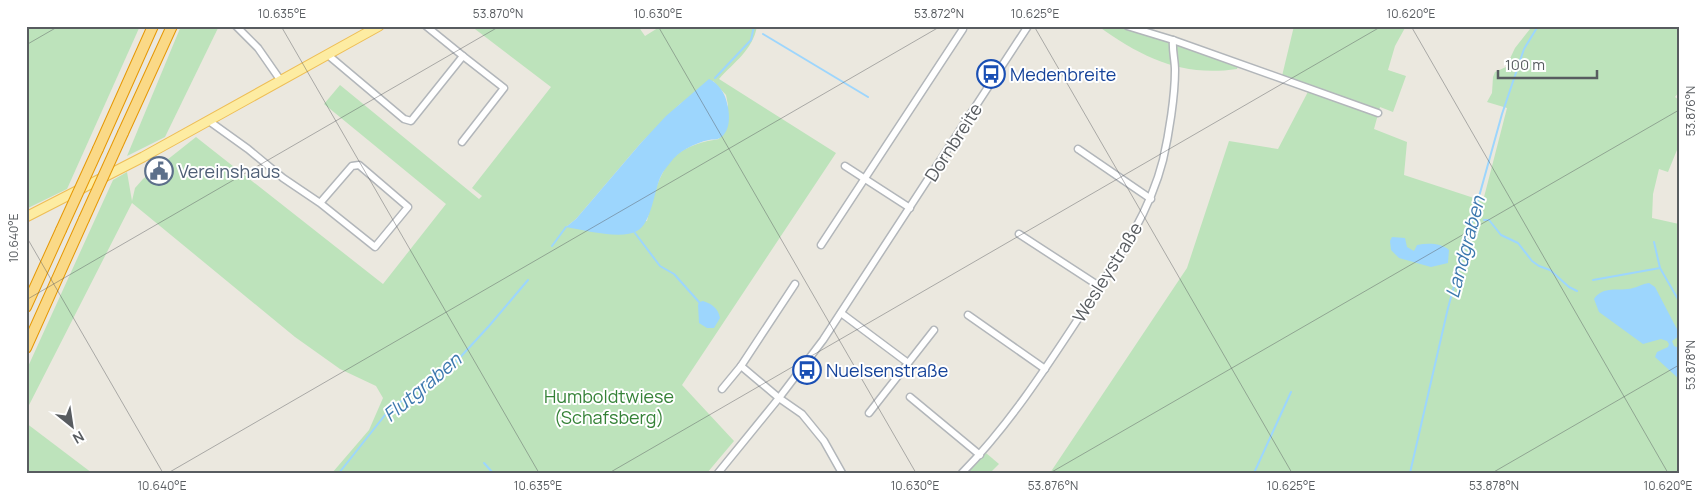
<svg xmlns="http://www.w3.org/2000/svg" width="1705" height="499" viewBox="0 0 1705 499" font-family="Manrope,sans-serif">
	<rect width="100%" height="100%" fill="#ebe8df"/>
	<g fill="#bde3bb" fill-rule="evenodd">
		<polygon points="26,26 140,26 67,189 26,209"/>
		<polygon points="181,26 219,26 165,137 127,156"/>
		<path d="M471,26H638L645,36L661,26H757C753,50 734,62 719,79L836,153L682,385L734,441L707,473H332L369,430L383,398L376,386L340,369L295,337L132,203L26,411V371L113,180L127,172L132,201L135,188L143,179L196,137L383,284L446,204L324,104L340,85L479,199L482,196L472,188L551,87ZM713,81L726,95L728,105L719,139C705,141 686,146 675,156C659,170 652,201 647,221L566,227L576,219L640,144L680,104Z"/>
		<path d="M1098,26H1117L1165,40L1238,66L1237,69C1181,77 1143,58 1098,26Z"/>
		<polygon points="1294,26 1406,26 1395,46 1388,70 1406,76 1393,112 1380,107 1374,129 1407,142 1404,175 1483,201 1507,108 1487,102 1492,93 1493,77 1495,72 1506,67 1515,48 1530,29 1523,26 1679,26 1679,92 1675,97 1679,100 1679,145 1668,172 1659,169 1653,194 1652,218 1679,224 1679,473 1050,473 1187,268 1229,141 1278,149 1311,86 1282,76"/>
		<polygon points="26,423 92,473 26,473"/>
		<polygon points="986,453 999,464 990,473 967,473"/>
	</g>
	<g fill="#9dd6fd">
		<path d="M709,79C718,83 725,93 727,103C730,114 731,131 720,138C717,140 712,139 709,140C695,143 678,151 670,163C667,167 663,171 661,176C654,190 652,223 637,231C622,240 583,230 566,227L576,219L640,144L666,116Z"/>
		<path d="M1392,237L1405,238L1407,247L1414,251L1417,245C1428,243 1441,243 1449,250L1448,263L1431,267L1399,258L1391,250L1390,241Z"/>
		<path d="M1649,283L1655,287L1679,333V336L1672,341L1674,346L1679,348V379L1655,357L1657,352L1668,347L1669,344L1667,341L1661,339L1643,344L1599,312L1594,299C1603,285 1619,292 1633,288C1638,287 1642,284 1649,283Z"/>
		<path d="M703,301C712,304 718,308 720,318L714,328H707L699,323L698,305L699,302Z"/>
	</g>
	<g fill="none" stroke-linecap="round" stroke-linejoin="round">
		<g stroke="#9dd6fd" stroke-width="2">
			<polyline points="763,34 868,97"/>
			<polyline points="715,78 751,40 754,26"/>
			<polyline points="1484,220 1489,220 1501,235 1518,243 1532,261 1539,266 1550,270 1569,287 1577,291"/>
			<polyline points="635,233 660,266 674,274 699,302"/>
			<polyline points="1654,242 1660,268 1679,301"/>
			<polyline points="552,246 566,227"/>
			<polyline points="1593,280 1660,268"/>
			<polyline points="484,463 493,473"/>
			<polyline points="339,473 389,410 454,364 489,326 528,280"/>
			<polyline points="1254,473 1291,392"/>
			<polyline points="1410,473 1448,308 1502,114 1524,49 1538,26"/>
		</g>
		<defs>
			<g id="minor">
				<polyline points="236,26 258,48 281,81"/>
				<polyline points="426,26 463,56"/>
				<polyline points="1127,26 1173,40 1378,113"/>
				<polyline points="328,55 404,119 411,121 463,56 504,88 462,142"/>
				<polyline points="209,121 248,149 283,178 320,203 375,247 408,207 359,165 352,166 320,203"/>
				<polyline points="1078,149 1151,199"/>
				<polyline points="845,166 910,208"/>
				<polyline points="1019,234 1099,286"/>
				<polyline points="821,245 963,29"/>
				<polyline points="841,313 908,363"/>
				<polyline points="968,315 1045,369"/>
				<polyline points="741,366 779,398 802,414 824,441 842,473"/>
				<polyline points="722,389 741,366 795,284"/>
				<polyline points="910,397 980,455"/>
				<polyline points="869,413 934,330"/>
				<polyline points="718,473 779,398 823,340 1028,26"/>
				<path d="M962,473C1009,425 1046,368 1082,313C1114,265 1149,216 1163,160C1169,134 1175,96 1175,70C1175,60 1172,50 1173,40"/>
			</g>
			<polyline id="major" points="26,217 143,157 379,26"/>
			<g id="highway">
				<polyline points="123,133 172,26"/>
				<polyline points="98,149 153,26"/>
				<polyline points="26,307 61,230"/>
				<polyline points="26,348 84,219"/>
			</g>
		</defs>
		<use href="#minor" stroke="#b2b6ba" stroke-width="9"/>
		<use href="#major" stroke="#eebe56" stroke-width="11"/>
		<use href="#highway" stroke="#e69804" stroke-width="12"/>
		<use href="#minor" stroke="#fff" stroke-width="6"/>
		<use href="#major" stroke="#fdeca2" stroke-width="9"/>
		<use href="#highway" stroke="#fad987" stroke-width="10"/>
		<defs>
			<g id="highway-bridge">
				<polyline points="84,219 123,133"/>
				<polyline points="61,230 98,149"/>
			</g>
		</defs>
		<use href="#highway-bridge" stroke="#e69804" stroke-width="12" stroke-linecap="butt"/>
		<use href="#highway-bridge" stroke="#fad987" stroke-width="10"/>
	</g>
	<path fill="none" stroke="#585c60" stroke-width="1" stroke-opacity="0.45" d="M281,26L539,473M658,26L916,473M1034,26L1292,473M1411,26L1668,473M26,45L59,26M26,236L163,473M26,300L500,26M168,473L941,26M609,473L1382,26M1050,473L1679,110M1492,473L1679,365"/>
	<defs>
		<symbol id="bus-ring" viewBox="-11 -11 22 22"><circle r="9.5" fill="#fff" stroke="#1a4fb4" stroke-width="1.5"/><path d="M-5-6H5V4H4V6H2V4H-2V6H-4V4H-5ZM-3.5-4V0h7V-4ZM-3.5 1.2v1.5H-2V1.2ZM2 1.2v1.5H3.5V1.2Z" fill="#1a4fb4"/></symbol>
		<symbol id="civic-ring" viewBox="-11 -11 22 22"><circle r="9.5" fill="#fff" stroke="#5c6f8a" stroke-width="1.5"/><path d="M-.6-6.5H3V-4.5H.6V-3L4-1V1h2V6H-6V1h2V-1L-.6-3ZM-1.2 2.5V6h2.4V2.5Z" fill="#5c6f8a"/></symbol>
	</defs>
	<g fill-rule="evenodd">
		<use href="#bus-ring" x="975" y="58" width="32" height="32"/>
		<use href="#civic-ring" x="143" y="155" width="32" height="32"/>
		<use href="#bus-ring" x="791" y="354" width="32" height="32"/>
	</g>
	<g text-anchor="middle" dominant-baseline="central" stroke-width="4" stroke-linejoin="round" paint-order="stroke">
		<g font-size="18" fill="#164399" stroke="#fff" text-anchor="start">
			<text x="1010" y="74">Medenbreite</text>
			<text x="826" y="370">Nuelsenstraße</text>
		</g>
		<g font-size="18" fill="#585c60" stroke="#fff">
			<text transform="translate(953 142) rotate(-57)">Dornbreite</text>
			<text transform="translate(1107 272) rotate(-58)">Wesleystraße</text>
		</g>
		<g font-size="18" fill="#4e5e75" stroke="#fff" text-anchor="start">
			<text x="178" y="171">Vereinshaus</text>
		</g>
		<g font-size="18" fill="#358237" stroke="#fff">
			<text x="609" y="396">Humboldtwiese<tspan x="609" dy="21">(Schafsberg)</tspan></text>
		</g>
		<g font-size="19" font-style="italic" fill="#3c78ae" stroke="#fff">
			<text transform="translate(1465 247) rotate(-75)">Landgraben</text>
			<text transform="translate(422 387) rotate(-40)">Flutgraben</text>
		</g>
	</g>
	<rect width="1705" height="499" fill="none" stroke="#ffffff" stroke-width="55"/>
	<g transform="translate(72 426) rotate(150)" stroke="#ffffff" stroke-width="4" paint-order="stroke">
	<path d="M0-4L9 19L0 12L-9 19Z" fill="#585c60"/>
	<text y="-8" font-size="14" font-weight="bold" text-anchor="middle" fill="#585c60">N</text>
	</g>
	<path d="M1498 70v8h99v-8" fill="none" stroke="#585c60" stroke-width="2.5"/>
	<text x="1505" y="70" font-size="15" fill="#585c60" stroke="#ffffff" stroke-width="4" paint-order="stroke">100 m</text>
	<rect x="28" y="28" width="1650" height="444" fill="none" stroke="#585c60" stroke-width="2"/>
	<g font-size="12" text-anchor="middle" fill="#585c60">
		<text x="282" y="18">10.635°E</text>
		<text x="498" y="18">53.870°N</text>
		<text x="658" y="18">10.630°E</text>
		<text x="939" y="18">53.872°N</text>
		<text x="1035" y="18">10.625°E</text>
		<text x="1411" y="18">10.620°E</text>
		<text transform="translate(1691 111) rotate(-90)" y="4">53.876°N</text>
		<text transform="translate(14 238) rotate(-90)" y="4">10.640°E</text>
		<text transform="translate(1691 365) rotate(-90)" y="4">53.878°N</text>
		<text x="162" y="490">10.640°E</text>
		<text x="538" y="490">10.635°E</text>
		<text x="915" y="490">10.630°E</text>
		<text x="1053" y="490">53.876°N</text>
		<text x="1291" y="490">10.625°E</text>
		<text x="1494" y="490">53.878°N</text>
		<text x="1668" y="490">10.620°E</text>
	</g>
</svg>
